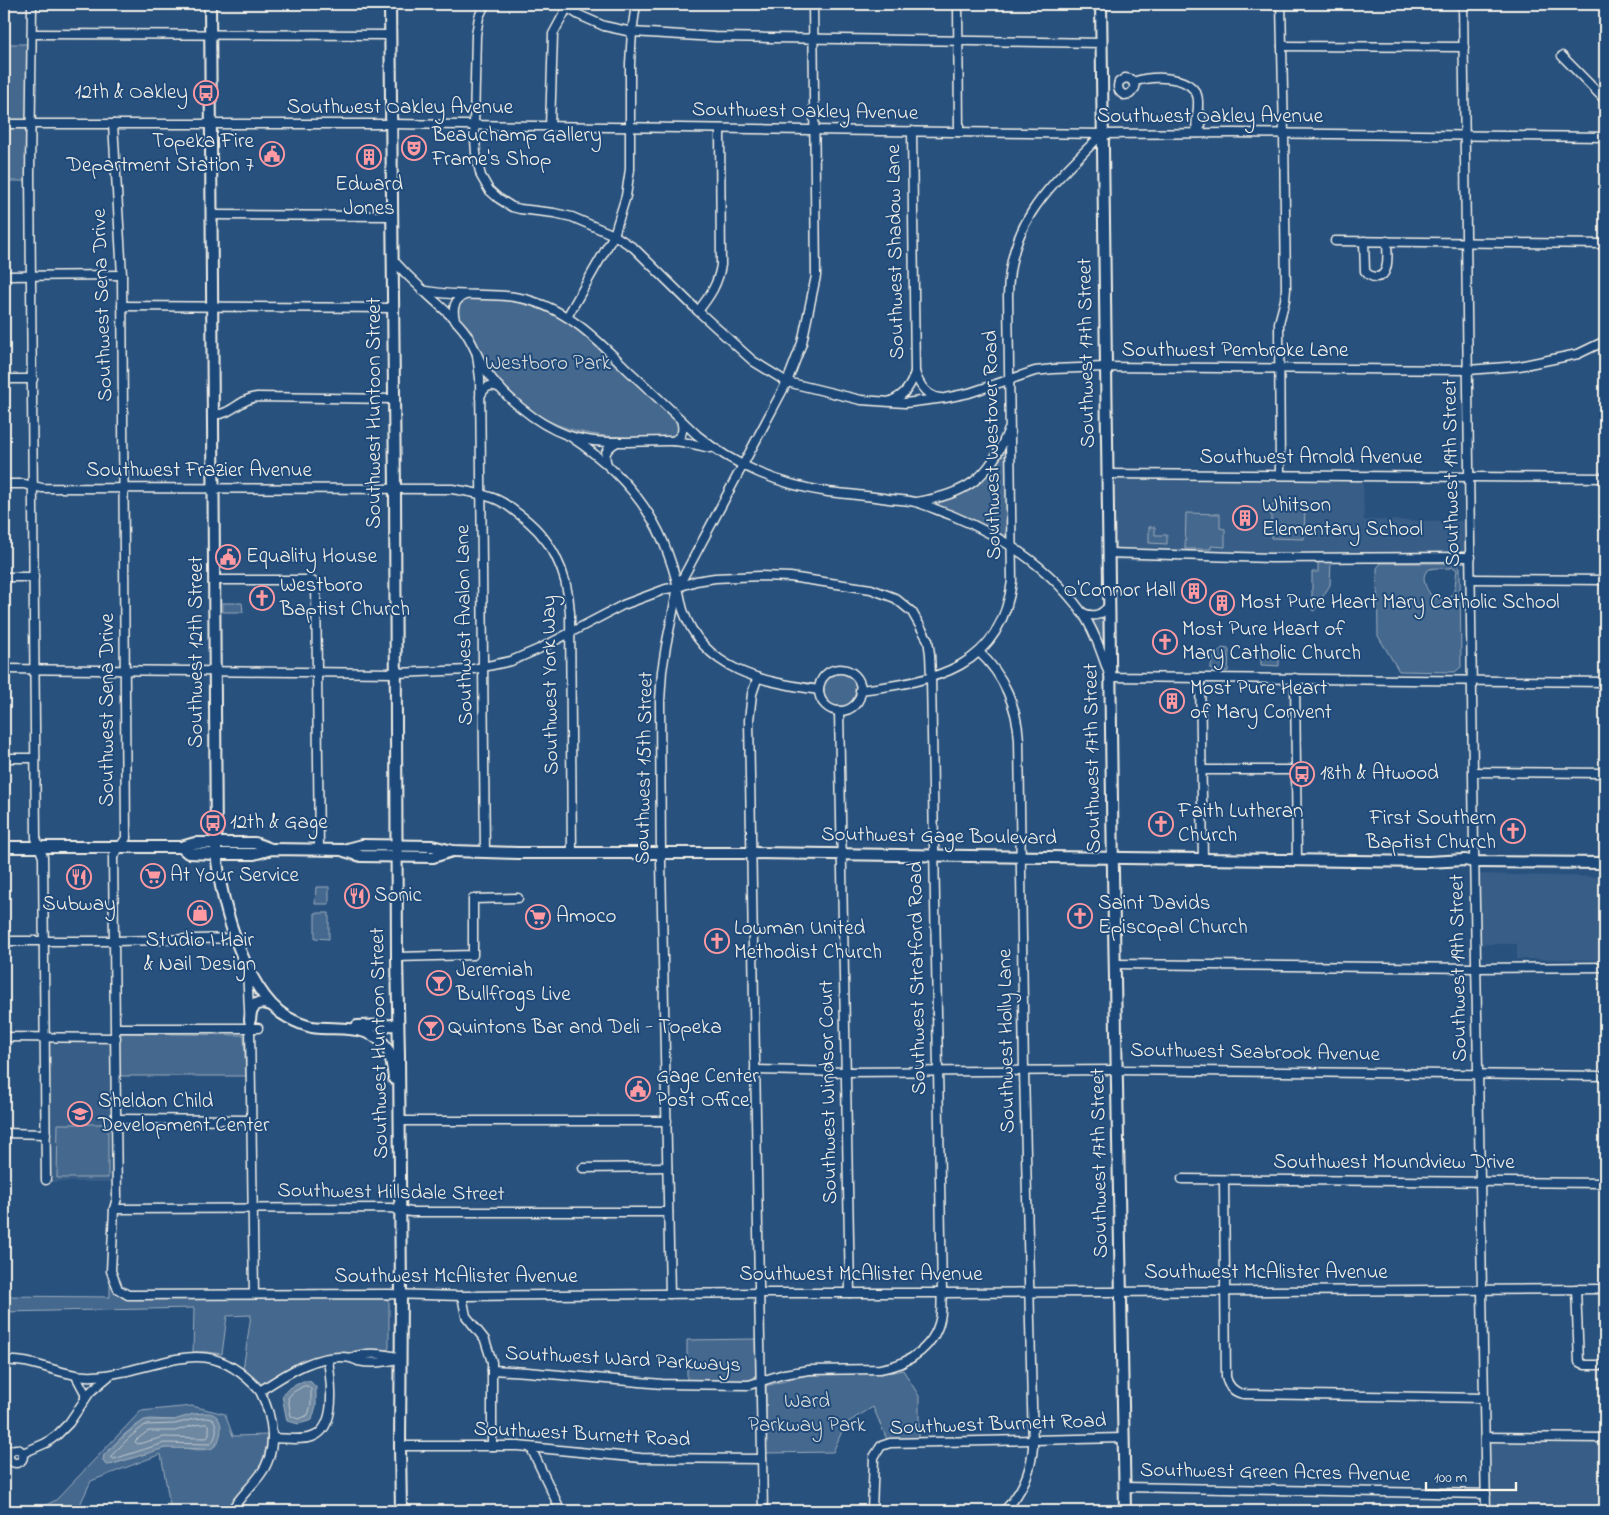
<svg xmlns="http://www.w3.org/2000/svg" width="1609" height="1515" viewBox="0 0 1609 1515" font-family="'Indie Flower',sans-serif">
	<rect width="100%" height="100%" fill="#28517e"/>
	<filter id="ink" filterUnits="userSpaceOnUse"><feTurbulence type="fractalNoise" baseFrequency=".02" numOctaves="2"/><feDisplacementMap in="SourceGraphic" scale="10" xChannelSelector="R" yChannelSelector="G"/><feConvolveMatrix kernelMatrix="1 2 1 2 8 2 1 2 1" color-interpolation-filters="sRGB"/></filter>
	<g filter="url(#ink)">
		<g fill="#375d86">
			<polygon points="1114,478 1363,480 1364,520 1466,521 1467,561 1115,561 1113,486 1112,484 1112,479"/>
			<polygon points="1480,874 1605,877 1605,960 1517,959 1517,944 1480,944 1478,877"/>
			<polygon points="52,1041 110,1044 114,1182 49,1182 47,1045 48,1042"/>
			<polygon points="1490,1442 1605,1443 1605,1511 1489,1511 1488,1445"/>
		</g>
		<g fill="#45688e" stroke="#9cacbb" fill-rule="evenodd">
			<polygon points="4,44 28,44 26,119 24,120 4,121"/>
			<polygon points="4,128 24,129 26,132 26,181 4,181"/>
			<path d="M464,299C484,299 504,299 524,304C566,314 590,340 621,369C639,386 657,404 676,421L678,426V433L673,437L670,438C596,438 544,438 494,374C484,360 478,344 469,331C462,320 448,311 464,299Z"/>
			<path d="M1002,456H1005L1006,458L1007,528L1005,536L969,518L938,506L939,502C967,496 987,480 1002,456Z"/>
			<polygon points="1269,505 1305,505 1304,539 1271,538 1271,508 1269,508"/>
			<polygon points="1186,513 1220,514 1220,528 1225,529 1225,547 1211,546 1211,549 1185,549"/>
			<polygon points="1149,527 1155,527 1155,535 1167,535 1167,544 1149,543"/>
			<polygon points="1318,562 1331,562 1330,585 1314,611 1312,610 1312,572 1318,572"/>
			<path d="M1381,563H1456L1460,567L1461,667L1455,672L1399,671L1378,636L1377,568ZM1453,567L1457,570C1454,586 1458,605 1433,597C1427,592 1418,574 1430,569C1435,567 1445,569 1450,568Z"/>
			<polygon points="223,603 242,603 243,612 223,612"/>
			<polygon points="1104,617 1105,618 1105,649 1092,621"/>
			<path d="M1223,648L1228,649L1229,651L1228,671H1214L1211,669C1210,661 1217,651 1223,648Z"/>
			<polygon points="1261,651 1279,652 1279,666 1261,665"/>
			<circle cx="839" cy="690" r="17"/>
			<polygon points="316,887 329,887 329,904 315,904"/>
			<polygon points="315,913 329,913 329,939 315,938"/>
			<polygon points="123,1033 244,1035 246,1076 119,1076 119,1037"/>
			<polygon points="58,1124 108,1124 108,1178 57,1178"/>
			<polygon points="110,1285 116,1293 127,1298 378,1297 386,1299 389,1302 389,1348 384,1352 318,1357 302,1361 285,1370 262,1384 243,1370 251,1315 227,1316 222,1354 207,1352 193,1352 194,1308 4,1312 4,1296 110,1297"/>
			<polygon points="756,1339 756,1372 755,1376 749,1382 687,1382 687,1340"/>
			<polygon points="903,1370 919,1396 919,1440 888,1442 873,1407 845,1424 833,1452 766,1453 766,1386 807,1375 893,1372"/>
			<path d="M192,1406L225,1414L233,1436L268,1435C266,1448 264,1461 256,1473C248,1487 235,1497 227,1511H171L161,1454L91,1481L77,1511H34L56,1500L141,1411ZM150,1419L174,1420L219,1442C208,1456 188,1447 174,1447C154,1448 132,1458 113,1464L103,1460C106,1449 138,1420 150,1419Z"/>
		</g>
		<g fill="#6e88a2" stroke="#a4b2be">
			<polygon points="303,1381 310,1381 316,1387 316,1406 312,1420 299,1424 287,1421 282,1396 288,1389"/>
			<path d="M207,1413C226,1413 224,1441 211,1449L165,1448L113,1464L108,1465L105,1464L103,1460L104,1455L127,1433L144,1420H174L193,1414Z"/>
		</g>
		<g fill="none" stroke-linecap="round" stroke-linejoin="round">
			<g stroke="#bec7cc" stroke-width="1">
				<polygon points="304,1386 308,1386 311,1389 311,1405 308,1415 298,1419 291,1416 288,1398 292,1393"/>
				<path d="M207,1418L213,1419C218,1427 217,1438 210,1444L164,1443L114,1459L111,1457L112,1455L130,1437L145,1425L175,1424L194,1419Z"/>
				<polygon points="207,1424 209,1426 209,1434 207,1438 164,1437 138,1444 135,1442 136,1440 148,1431 175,1431 195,1425"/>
			</g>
			<defs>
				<g id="minor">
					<polyline points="32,4 30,174 36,838 43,857 46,1180"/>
					<polyline points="485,4 479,17 476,35 474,126 476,153 478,164 481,176 489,190 498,198 512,207 520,209 554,213 572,217 614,235 634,248 698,311 753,361 787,382 861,400 905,403 945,398 969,393 1035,371 1053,369 1105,367 1468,370 1519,366 1578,354 1605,341"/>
					<polyline points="561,4 579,15 604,26 632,32 715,37 1101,43"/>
					<polyline points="958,4 959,132"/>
					<polyline points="1463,4 1474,850 1486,1511"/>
					<polyline points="32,34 390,35"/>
					<polyline points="1282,46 1464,47"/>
					<polyline points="1562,56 1605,100"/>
					<path d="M1133,82L1135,88L1130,94L1124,95C1118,92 1117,87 1119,82L1125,78L1130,79L1133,82C1151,76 1188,74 1197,95C1201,107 1194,119 1197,133"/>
					<polyline points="4,124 391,124 1102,134 1233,133 1605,137"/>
					<polyline points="113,124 122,275 126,838 113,857 117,1198 114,1209 111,1271 118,1289 128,1295 388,1294 462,1296 759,1293 942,1293 1605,1289"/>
					<polyline points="550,127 553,34 567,8"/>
					<polyline points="1197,133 1201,125 1201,115 1198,112"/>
					<polyline points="212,215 392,216"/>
					<polyline points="1335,241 1605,244"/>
					<path d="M1364,241L1365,271C1368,275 1371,277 1376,277C1391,277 1387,251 1387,241"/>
					<path d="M393,260C402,270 412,280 422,289C436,303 451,314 463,329C472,340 476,354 483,366C500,394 536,424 567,435C600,447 639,440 673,441C686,442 698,445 710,448"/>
					<polyline points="4,276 122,275"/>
					<path d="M422,290C459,299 496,290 532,301C573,313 601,344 630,372C653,393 675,414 697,435C734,466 781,485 828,492C848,494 869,496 889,499C897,500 907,500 915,502C927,505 939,511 951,515C1002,536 1048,566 1081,611C1095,631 1102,655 1110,677L1605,682"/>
					<polyline points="122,306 393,308"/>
					<path d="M698,311C710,296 718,284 721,265L720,129"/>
					<polyline points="567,317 614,235 626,196 630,169 630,63 632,32 636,4"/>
					<path d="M455,320C452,308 454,300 465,295"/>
					<polyline points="477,355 480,378 485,852"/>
					<path d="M915,372C919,385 926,396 940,398"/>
					<polyline points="4,379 33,379"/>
					<path d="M480,397C484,387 490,383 500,388"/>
					<path d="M891,401C905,395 911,386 915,372L912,131"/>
					<path d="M213,414C229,417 241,398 257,397L394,399"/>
					<path d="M571,437C610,463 644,497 663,541C669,556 675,572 678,588C680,595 681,603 683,610C704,671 763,682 819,690"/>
					<path d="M673,441C683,436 684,430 681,420"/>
					<path d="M607,464C603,453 607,448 617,442"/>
					<polyline points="1107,474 1605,478"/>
					<polyline points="1280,475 1279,323 1285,300 1286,289 1284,134 1281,4"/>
					<path d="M4,484H24L42,488L452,489C466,491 479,493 493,498C501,501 509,506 516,512C551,536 568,572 570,613L572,853"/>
					<path d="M917,502C966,494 989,479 1008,431"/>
					<polyline points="1108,553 1271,558 1471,557"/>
					<polyline points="4,577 34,577"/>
					<polyline points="1471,579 1605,580"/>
					<polyline points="215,580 309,580 312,581 316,584 319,850"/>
					<path d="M1081,612C1093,618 1100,616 1109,606"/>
					<path d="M979,652C1004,675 1017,707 1019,740L1024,1071L1033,1447C1031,1473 1022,1493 1004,1511"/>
					<path d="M4,669L396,673L469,670L511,661L539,649L623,605L666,589L678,587L696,581L715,578L760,576L790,577L871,589L895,598L912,612L928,640L930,654L931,677L942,1293C941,1300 942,1306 941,1313C938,1345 909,1365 880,1369L809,1370L784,1374L749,1385L662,1384L527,1372L492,1370"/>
					<circle cx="840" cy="690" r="21"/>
					<polyline points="1200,678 1203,859"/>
					<polyline points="1295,678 1297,860"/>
					<polyline points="757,679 752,694 749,720 763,1511"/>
					<path d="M860,690C935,681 1001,669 1012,581L1008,296C1009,218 1052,185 1102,134"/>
					<polyline points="839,711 850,1293"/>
					<polyline points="4,758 35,758"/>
					<polyline points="1202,770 1295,770"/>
					<polyline points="1474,772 1605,773"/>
					<polyline points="4,941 115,941 236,938"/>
					<polyline points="397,957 473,955 473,899 518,898"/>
					<polyline points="1115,964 1477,968 1605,967"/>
					<polyline points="247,969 250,1028 254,1294"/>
					<polyline points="116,1028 258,1028"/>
					<polyline points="4,1037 116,1038"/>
					<polyline points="755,1070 846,1072 1117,1070 1605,1076"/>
					<polyline points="117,1119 251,1120"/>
					<polyline points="400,1121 667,1121"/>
					<polyline points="4,1133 46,1134"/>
					<polyline points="583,1168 667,1167"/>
					<polyline points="1182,1179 1605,1183"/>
					<path d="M1224,1180L1226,1377C1228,1386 1234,1392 1243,1394L1484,1398"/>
					<polyline points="114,1209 391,1208 411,1212 668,1212"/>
					<polyline points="1576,1289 1579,1362 1585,1365 1605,1365"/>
					<polyline points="670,1294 661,862 660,701 662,671 666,646 678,587 787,382 802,343 816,276 813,4"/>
					<polyline points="462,1296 466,1316 485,1340 492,1362 492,1446"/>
					<path d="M351,1358C365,1352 385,1353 400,1358"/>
					<path d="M4,1361C33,1358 57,1375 86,1376C100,1377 113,1374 127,1371C185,1357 215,1341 260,1391C286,1374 318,1352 351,1358C353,1359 356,1360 358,1361C372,1364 388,1362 401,1358"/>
					<polyline points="76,1376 85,1393 85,1399"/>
					<polyline points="1485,1437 1605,1438"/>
					<path d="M272,1438C285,1438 300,1441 312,1437C338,1428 331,1381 328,1359"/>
					<polyline points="400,1446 518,1446 641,1458 762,1459"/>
					<polyline points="531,1448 561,1511"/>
					<circle cx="16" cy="1456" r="7"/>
					<polyline points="23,1453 46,1443 57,1435 69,1423 90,1392 109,1376"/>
					<polyline points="1124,1487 1486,1494"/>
					<path d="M231,1511C239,1498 251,1487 260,1475C279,1450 273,1417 260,1391"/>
					<polyline points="872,1511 874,1457 881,1446 890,1443 1123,1438"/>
				</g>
				<g id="major">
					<path d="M210,4L216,843C216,889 244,993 287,1017C294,1021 303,1025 312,1027C337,1031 372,1022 388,1050C392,1059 393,1069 394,1079"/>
					<polyline points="390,4 395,489 397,957 399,1056 401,1294 400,1446 401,1511"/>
					<polyline points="1101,4 1113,873 1125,1511"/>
					<polyline points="4,847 181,847 195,843 255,843 271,849"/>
					<polyline points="181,847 188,853 216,854 254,854 272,849 343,850 362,845 432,846 453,851 518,853 751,853 1428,862 1465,860 1475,862 1605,863"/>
					<polyline points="344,851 361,856 433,857 452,851"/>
					<polyline points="250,1020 251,1012 256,1004 263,1003 271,1005"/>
					<polyline points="357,1026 398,1025"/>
				</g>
			</defs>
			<use href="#minor" stroke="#f4f1e8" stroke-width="11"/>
			<use href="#major" stroke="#f4f1e8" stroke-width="14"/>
			<use href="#minor" stroke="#1f4a7a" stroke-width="8"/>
			<use href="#major" stroke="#1f4a7a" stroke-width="10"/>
		</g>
	</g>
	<defs>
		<symbol id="bus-ring" viewBox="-11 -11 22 22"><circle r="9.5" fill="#1f4a7a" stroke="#ff9aa2" stroke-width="1.5"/><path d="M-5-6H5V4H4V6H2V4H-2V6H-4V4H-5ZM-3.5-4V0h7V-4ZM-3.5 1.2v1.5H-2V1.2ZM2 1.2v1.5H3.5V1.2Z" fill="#ff9aa2"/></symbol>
		<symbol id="theatre-ring" viewBox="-11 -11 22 22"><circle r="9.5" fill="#1f4a7a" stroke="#ff9aa2" stroke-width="1.5"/><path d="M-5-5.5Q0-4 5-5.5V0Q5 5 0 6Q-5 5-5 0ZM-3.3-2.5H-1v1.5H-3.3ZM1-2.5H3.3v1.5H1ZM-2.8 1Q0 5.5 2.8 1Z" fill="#ff9aa2"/></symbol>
		<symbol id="civic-ring" viewBox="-11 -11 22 22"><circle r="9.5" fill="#1f4a7a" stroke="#ff9aa2" stroke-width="1.5"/><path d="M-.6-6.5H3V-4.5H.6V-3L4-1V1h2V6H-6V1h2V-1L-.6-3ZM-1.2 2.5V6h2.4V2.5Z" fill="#ff9aa2"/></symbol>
		<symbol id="building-ring" viewBox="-11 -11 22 22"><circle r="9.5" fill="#1f4a7a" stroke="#ff9aa2" stroke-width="1.5"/><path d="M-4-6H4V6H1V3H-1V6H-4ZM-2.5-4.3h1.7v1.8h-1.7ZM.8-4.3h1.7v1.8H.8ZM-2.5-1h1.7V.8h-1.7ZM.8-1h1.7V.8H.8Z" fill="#ff9aa2"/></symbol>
		<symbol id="church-ring" viewBox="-11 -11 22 22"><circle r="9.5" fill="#1f4a7a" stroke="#ff9aa2" stroke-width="1.5"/><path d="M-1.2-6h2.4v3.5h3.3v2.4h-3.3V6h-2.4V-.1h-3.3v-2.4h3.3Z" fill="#ff9aa2"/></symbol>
		<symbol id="supermarket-ring" viewBox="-11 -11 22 22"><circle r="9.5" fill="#1f4a7a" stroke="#ff9aa2" stroke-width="1.5"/><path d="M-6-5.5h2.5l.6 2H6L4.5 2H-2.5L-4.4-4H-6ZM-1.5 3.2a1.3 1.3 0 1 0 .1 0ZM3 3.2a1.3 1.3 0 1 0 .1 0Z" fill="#ff9aa2"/></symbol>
		<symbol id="restaurant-ring" viewBox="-11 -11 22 22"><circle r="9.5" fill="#1f4a7a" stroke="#ff9aa2" stroke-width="1.5"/><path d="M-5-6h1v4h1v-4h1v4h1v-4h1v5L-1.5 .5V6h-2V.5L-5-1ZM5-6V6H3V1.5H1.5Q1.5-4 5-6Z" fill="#ff9aa2"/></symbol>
		<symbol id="shop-ring" viewBox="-11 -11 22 22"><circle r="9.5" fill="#1f4a7a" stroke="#ff9aa2" stroke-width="1.5"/><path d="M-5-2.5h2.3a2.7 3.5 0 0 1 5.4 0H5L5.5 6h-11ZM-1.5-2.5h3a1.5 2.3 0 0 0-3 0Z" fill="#ff9aa2"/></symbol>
		<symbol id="bar-ring" viewBox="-11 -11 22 22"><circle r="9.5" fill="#1f4a7a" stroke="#ff9aa2" stroke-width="1.5"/><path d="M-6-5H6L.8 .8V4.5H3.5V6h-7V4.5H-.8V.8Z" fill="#ff9aa2"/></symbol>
		<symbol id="school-ring" viewBox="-11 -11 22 22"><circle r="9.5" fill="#1f4a7a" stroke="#ff9aa2" stroke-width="1.5"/><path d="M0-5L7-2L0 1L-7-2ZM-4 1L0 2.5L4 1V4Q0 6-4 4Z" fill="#ff9aa2"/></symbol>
	</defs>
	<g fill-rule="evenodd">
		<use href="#bus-ring" x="192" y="79" width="28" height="28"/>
		<use href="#theatre-ring" x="400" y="134" width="28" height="28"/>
		<use href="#civic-ring" x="258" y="140" width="28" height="28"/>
		<use href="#building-ring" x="355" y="143" width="28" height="28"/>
		<use href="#building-ring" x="1231" y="504" width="28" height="28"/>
		<use href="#civic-ring" x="214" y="543" width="28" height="28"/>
		<use href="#building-ring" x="1180" y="577" width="28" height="28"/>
		<use href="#church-ring" x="248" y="584" width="28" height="28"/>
		<use href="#building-ring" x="1208" y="589" width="28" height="28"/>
		<use href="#church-ring" x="1151" y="628" width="28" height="28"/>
		<use href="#building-ring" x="1158" y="687" width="28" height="28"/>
		<use href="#bus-ring" x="1288" y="760" width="28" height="28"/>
		<use href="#bus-ring" x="199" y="809" width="28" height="28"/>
		<use href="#church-ring" x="1147" y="810" width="28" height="28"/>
		<use href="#church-ring" x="1499" y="817" width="28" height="28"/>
		<use href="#supermarket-ring" x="139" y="862" width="28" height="28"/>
		<use href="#restaurant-ring" x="65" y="863" width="28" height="28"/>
		<use href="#restaurant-ring" x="343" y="882" width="28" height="28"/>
		<use href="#shop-ring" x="186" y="899" width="28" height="28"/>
		<use href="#church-ring" x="1066" y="902" width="28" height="28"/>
		<use href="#supermarket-ring" x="524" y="903" width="28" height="28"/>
		<use href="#church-ring" x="703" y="927" width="28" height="28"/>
		<use href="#bar-ring" x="425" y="969" width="28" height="28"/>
		<use href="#bar-ring" x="417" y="1014" width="28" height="28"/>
		<use href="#civic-ring" x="624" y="1075" width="28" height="28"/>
		<use href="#school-ring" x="66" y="1100" width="28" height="28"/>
	</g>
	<g text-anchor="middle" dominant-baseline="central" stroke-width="4" stroke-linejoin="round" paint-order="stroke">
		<g font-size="21" fill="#f4f1e8" stroke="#1f4a7a" text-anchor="start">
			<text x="188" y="93" text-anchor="end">12th &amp; Oakley</text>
			<text x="432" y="136">Beauchamp Gallery<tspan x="432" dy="24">Frame's Shop</tspan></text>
			<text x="254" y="142" text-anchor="end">Topeka Fire<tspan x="254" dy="24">Department Station 7</tspan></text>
			<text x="369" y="185" text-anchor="middle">Edward<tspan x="369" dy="24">Jones</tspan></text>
			<text x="1262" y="506">Whitson<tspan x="1262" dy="24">Elementary School</tspan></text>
			<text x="246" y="557">Equality House</text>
			<text x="280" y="586">Westboro<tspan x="280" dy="24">Baptist Church</tspan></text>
			<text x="1176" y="591" text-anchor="end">O'Connor Hall</text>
			<text x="1240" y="603">Most Pure Heart Mary Catholic School</text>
			<text x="1182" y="630">Most Pure Heart of<tspan x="1182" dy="24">Mary Catholic Church</tspan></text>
			<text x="1190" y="689">Most Pure Heart<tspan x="1190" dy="24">of Mary Convent</tspan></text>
			<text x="1320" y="774">18th &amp; Atwood</text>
			<text x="1178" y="812">Faith Lutheran<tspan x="1178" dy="24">Church</tspan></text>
			<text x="1496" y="819" text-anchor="end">First Southern<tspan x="1496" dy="24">Baptist Church</tspan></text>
			<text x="230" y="823">12th &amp; Gage</text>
			<text x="170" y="876">At Your Service</text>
			<text x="374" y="896">Sonic</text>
			<text x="1098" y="904">Saint Davids<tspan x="1098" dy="24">Episcopal Church</tspan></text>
			<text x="79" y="905" text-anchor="middle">Subway</text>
			<text x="556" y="917">Amoco</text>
			<text x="734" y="929">Lowman United<tspan x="734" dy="24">Methodist Church</tspan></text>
			<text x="200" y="941" text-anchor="middle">Studio I Hair<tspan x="200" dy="24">&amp; Nail Design</tspan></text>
			<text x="456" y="971">Jeremiah<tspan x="456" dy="24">Bullfrogs Live</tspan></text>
			<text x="448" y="1028">Quintons Bar and Deli - Topeka</text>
			<text x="656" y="1077">Gage Center<tspan x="656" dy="24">Post Office</tspan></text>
			<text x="98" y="1102">Sheldon Child<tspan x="98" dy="24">Development Center</tspan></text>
		</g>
		<g font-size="21" fill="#f4f1e8" stroke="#1f4a7a">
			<text x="400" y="108">Southwest Oakley Avenue</text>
			<text transform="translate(805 112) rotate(1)">Southwest Oakley Avenue</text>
			<text x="1210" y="117">Southwest Oakley Avenue</text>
			<text transform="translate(896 252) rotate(-91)">Southwest Shadow Lane</text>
			<text transform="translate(103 305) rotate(-92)">Southwest Sena Drive</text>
			<text x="1235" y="351">Southwest Pembroke Lane</text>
			<text transform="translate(1087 353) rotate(-91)">Southwest 17th Street</text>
			<text transform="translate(375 413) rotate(-90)">Southwest Huntoon Street</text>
			<text transform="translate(993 445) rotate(-91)">Southwest Westover Road</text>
			<text x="1311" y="458">Southwest Arnold Avenue</text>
			<text x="199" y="471">Southwest Frazier Avenue</text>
			<text transform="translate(1452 473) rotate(-91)">Southwest 19th Street</text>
			<text transform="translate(465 625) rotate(-91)">Southwest Avalon Lane</text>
			<text transform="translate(197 652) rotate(-90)">Southwest 12th Street</text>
			<text transform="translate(551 685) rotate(-91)">Southwest York Way</text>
			<text transform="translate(108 710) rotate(-90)">Southwest Sena Drive</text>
			<text transform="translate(1093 758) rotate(-91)">Southwest 17th Street</text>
			<text transform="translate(645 768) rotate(-89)">Southwest 15th Street</text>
			<text transform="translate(939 837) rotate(1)">Southwest Gage Boulevard</text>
			<text transform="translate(1459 968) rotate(-91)">Southwest 19th Street</text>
			<text transform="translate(918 978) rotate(-91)">Southwest Stratford Road</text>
			<text transform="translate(1007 1041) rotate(-91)">Southwest Holly Lane</text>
			<text transform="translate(380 1043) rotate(-91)">Southwest Huntoon Street</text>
			<text transform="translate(1255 1053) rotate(1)">Southwest Seabrook Avenue</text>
			<text transform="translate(829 1092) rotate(-91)">Southwest Windsor Court</text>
			<text transform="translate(1100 1163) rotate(-91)">Southwest 17th Street</text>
			<text x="1394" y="1163">Southwest Moundview Drive</text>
			<text transform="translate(391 1193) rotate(1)">Southwest Hillsdale Street</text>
			<text x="1266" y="1273">Southwest McAlister Avenue</text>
			<text x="861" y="1275">Southwest McAlister Avenue</text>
			<text x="456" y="1277">Southwest McAlister Avenue</text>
			<text transform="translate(623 1360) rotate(3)">Southwest Ward Parkways</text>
			<text transform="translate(998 1425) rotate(-2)">Southwest Burnett Road</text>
			<text transform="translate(582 1435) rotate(3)">Southwest Burnett Road</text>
			<text transform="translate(1275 1473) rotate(1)">Southwest Green Acres Avenue</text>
		</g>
		<g font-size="21" fill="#dadcda" stroke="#1f4a7a">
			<text x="548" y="364">Westboro Park</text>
			<text x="807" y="1402">Ward<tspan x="807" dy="24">Parkway Park</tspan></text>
		</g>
	</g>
	<rect width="1609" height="1515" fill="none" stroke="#1f4a7a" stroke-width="20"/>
	<rect x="10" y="10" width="1589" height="1495" fill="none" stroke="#f4f1e8" stroke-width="2" filter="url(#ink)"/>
	<path d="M1426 1482v8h90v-8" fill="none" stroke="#f4f1e8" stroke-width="2.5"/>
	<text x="1434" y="1482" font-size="15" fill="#f4f1e8" stroke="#1f4a7a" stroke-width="4" paint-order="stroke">100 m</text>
</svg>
